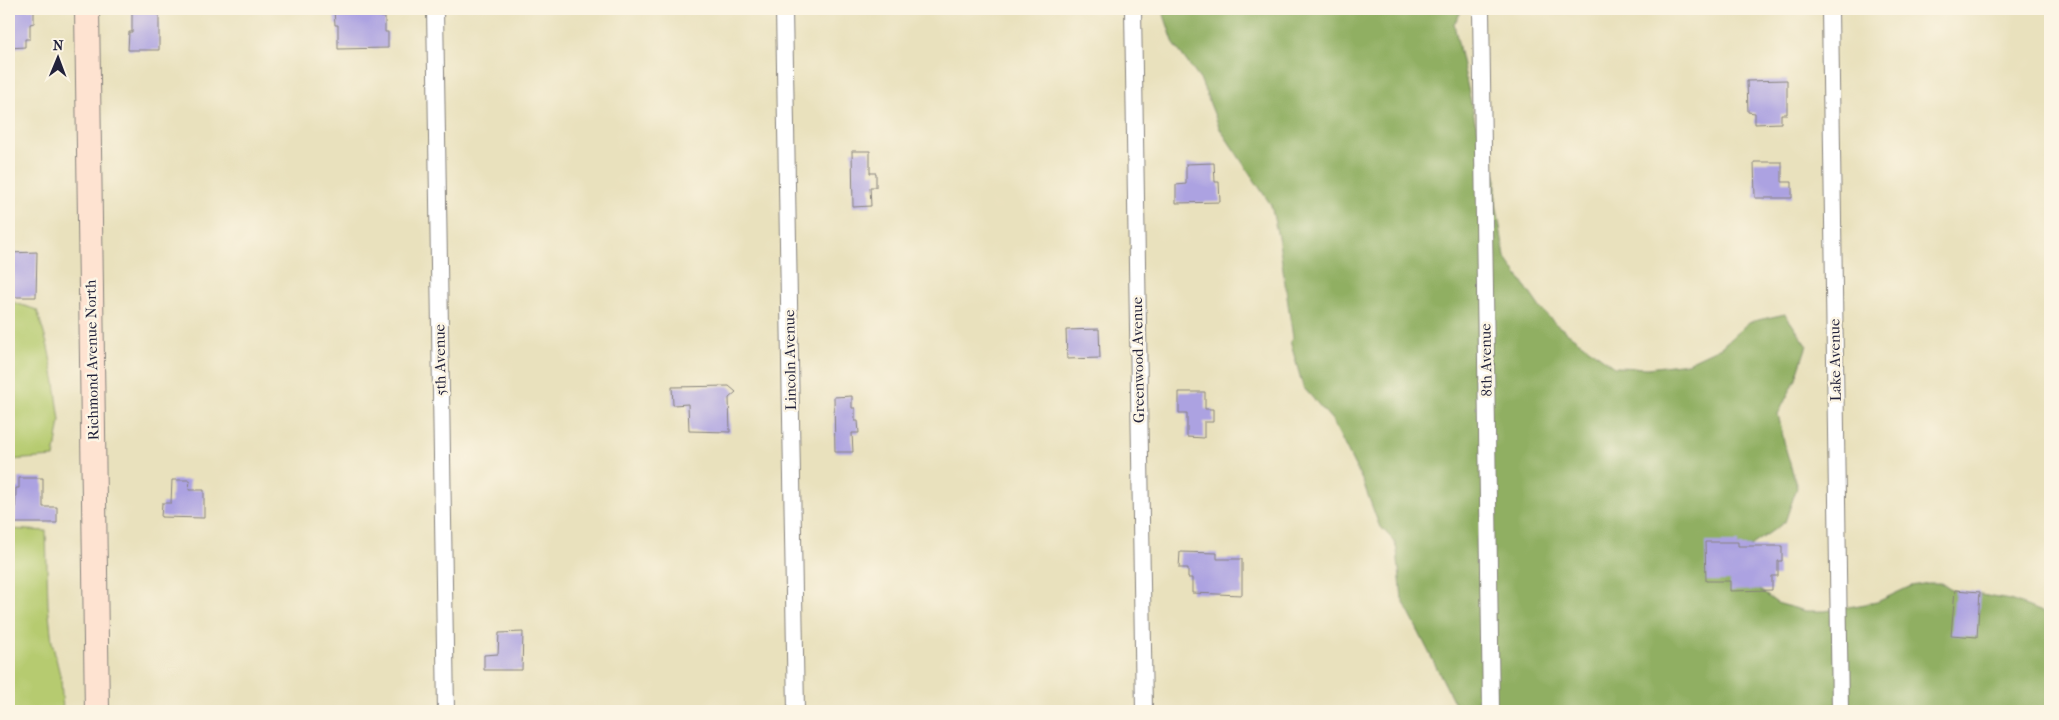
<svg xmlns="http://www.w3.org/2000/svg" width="2059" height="720" viewBox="0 0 2059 720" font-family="'IM FELL French Canon',serif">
	<rect width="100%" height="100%" fill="#fcf5e5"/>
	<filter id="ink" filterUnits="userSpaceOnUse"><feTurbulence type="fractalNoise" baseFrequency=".02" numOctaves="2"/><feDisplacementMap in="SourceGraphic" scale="10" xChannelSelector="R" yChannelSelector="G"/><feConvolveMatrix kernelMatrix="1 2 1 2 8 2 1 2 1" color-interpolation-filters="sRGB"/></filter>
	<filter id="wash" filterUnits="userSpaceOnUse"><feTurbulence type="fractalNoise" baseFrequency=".0096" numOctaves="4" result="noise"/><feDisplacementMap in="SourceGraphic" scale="20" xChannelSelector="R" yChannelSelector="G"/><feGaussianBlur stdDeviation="1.12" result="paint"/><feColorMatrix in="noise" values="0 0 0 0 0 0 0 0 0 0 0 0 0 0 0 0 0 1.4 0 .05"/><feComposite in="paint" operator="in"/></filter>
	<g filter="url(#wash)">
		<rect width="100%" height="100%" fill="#e9e1bd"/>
		<g fill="#b6cb6f" stroke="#6c7655">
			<polygon points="9,301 37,310 48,347 55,383 60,421 54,457 9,460"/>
			<polygon points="9,529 46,531 48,605 52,642 61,679 63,711 9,711"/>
		</g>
		<polygon fill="#90af62" stroke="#59684e" points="1162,9 1460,9 1460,14 1454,24 1475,121 1496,176 1496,203 1505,257 1541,309 1557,325 1615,367 1648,368 1687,363 1721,347 1749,322 1785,314 1807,345 1795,381 1778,414 1786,450 1797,487 1785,522 1745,550 1758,589 1777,603 1805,611 1825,611 1877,602 1911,586 1928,583 1942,583 1953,590 2010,600 2040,611 2050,617 2050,711 1463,711 1457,708 1402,599 1397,550 1394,541 1379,525 1363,482 1332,420 1303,387 1290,341 1293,338 1279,242 1271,205 1220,129 1201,81 1174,44"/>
		<g id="blocks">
			<g fill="#aca2e1">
				<polygon points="9,9 34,9 34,23 30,24 30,39 25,39 25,47 9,48"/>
				<polygon points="334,9 382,9 382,18 385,17 385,32 388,32 388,48 338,49 338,25 335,25"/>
				<polygon points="132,12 159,12 159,50 128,50 129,32 132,32"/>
				<polygon points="1787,80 1787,114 1781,114 1781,123 1755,124 1755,113 1748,112 1747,81"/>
				<polygon points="852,151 870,151 870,173 876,173 876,187 870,187 871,206 853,207"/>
				<polygon points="1754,162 1782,162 1782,182 1792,182 1792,198 1755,198"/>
				<polygon points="1214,163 1215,182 1219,182 1220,202 1176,203 1176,185 1186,184 1186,164"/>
				<polygon points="37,252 36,297 9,297 9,253"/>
				<polygon points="1099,329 1100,358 1067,359 1066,330"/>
				<polygon points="729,386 736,392 729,398 730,432 689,431 688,404 673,405 672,387"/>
				<polygon points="1179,392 1205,392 1205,409 1213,409 1213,422 1204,422 1204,438 1187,437 1187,413 1179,413"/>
				<polygon points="852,396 852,408 855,408 855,421 858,421 859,433 852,433 853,452 835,452 834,397"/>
				<polygon points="19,478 43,478 43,507 57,507 57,523 15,523 16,488 19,488"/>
				<polygon points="172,480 190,480 189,490 204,490 204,518 161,517 162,503 171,503"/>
				<polygon points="1705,542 1738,542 1738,546 1782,546 1782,561 1778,561 1778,576 1772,576 1772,590 1730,591 1730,581 1706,581"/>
				<polygon points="1180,552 1217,553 1217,559 1242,559 1242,595 1192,593 1192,578 1188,578 1188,568 1179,568"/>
				<polygon points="1955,590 1980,592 1977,637 1951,635"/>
				<polygon points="523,632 522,670 484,670 484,655 498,654 499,633"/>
			</g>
		</g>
	</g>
	<g filter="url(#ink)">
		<use href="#blocks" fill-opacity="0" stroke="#86827c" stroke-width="1"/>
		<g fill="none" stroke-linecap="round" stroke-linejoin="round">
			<defs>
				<g id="street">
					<polyline points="435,9 446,711"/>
					<polyline points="784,9 796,711"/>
					<polyline points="1133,9 1144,711"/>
					<polyline points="1481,9 1491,711"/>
					<polyline points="1830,9 1840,711"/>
				</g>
				<polyline id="secondary" points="87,9 97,711"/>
			</defs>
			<use href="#street" stroke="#86827c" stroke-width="18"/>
			<use href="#secondary" stroke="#86827c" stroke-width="26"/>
			<use href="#street" stroke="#fff" stroke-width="16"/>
			<use href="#secondary" stroke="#fee3d1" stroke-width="24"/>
		</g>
	</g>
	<g text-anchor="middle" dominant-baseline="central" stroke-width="5" stroke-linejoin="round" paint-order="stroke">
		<g font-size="15" fill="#22223b" stroke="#fcf5e5">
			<text transform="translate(92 360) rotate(-91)">Richmond Avenue North</text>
			<text transform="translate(440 360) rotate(-91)">5th Avenue</text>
			<text transform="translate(790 360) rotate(-91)">Lincoln Avenue</text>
			<text transform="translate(1138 360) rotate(-91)">Greenwood Avenue</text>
			<text transform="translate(1486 360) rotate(-91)">8th Avenue</text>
			<text transform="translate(1835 360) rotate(-91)">Lake Avenue</text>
		</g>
	</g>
	<rect width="2059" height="720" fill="none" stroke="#fcf5e5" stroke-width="30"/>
	<g transform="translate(58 58) rotate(1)" stroke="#fcf5e5" stroke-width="4" paint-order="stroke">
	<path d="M0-4L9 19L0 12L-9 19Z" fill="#22223b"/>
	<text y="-8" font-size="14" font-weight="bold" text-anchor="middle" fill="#22223b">N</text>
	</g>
</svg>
